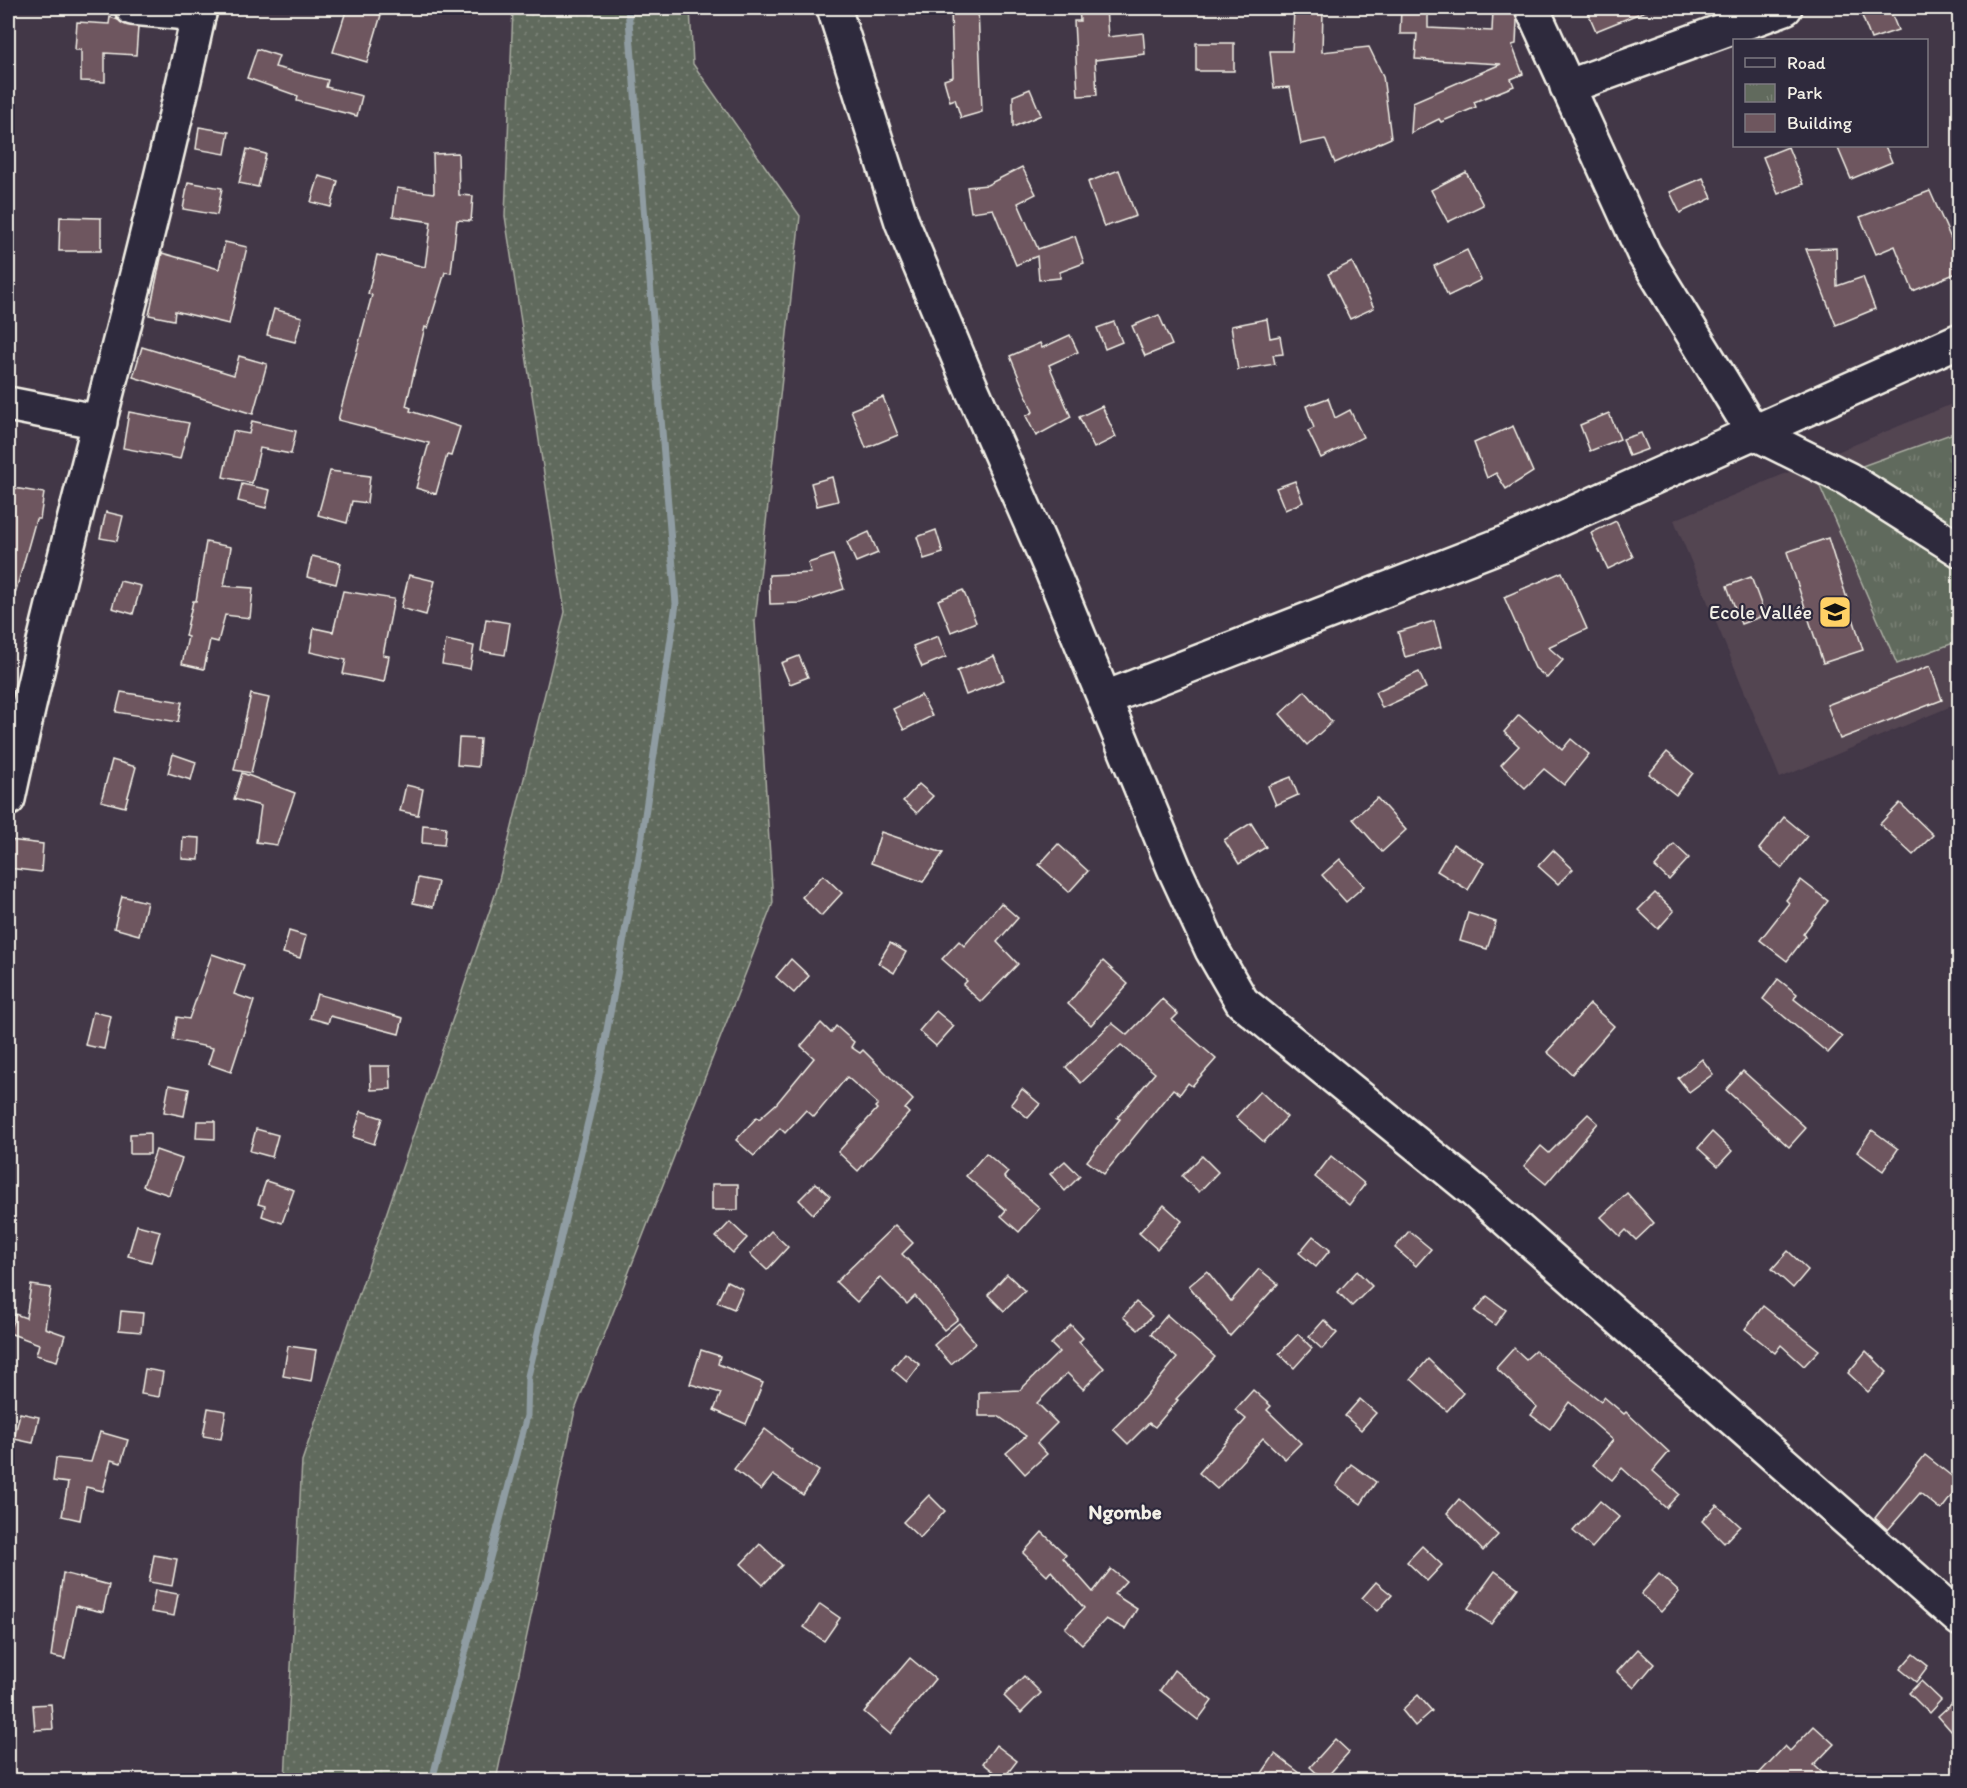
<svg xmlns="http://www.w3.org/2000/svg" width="1967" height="1788" viewBox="0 0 1967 1788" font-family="Itim,sans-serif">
	<defs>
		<pattern id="grass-dots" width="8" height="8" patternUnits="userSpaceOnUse" patternTransform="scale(1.5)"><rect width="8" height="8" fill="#616a5d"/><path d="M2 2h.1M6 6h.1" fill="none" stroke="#788074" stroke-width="1.8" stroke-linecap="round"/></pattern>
		<pattern id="park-tufts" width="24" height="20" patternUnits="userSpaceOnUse" patternTransform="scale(1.5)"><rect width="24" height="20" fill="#616a5d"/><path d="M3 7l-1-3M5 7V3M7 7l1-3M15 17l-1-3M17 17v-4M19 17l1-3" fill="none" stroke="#788074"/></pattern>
	</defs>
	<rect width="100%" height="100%" fill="#423747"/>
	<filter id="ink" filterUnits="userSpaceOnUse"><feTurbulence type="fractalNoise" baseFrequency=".0167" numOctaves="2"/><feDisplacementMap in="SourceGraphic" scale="12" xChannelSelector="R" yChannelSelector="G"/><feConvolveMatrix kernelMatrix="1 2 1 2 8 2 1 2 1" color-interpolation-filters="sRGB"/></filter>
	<g filter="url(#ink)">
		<polygon fill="#524451" points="1959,401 1959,703 1780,778 1674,520"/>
		<polygon fill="url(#grass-dots)" stroke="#aaaea2" stroke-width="1.5" points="513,8 690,8 693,64 800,216 755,622 773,903 575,1410 496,1780 285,1780 302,1461 496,892 565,612 505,216"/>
		<polygon fill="url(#park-tufts)" stroke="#aaaea2" stroke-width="1.5" points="1959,431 1959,641 1897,664 1818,482"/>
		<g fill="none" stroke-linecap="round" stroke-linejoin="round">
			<polyline stroke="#8f9ca2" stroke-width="7" points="432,1780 527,1416 528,1376 597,1084 639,856 676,604 628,8"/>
		</g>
		<g fill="#6e565e" stroke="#f4f1e8" stroke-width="1.5">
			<polygon points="347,8 358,8 381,15 367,62 333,52"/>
			<polygon points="951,8 978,8 982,112 961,118 955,99 950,101 944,80 953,77"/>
			<polygon points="1079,8 1106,8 1108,37 1143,33 1145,54 1095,60 1097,95 1078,96 1074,21 1080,21"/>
			<polygon points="1401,8 1428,8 1428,28 1492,31 1493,10 1514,10 1517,21 1516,44 1512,45 1523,74 1511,79 1514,86 1474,102 1476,107 1441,122 1439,119 1411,133 1413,102 1501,64 1415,59 1417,34 1400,34"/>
			<polygon points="1586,8 1653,8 1596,31"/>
			<polygon points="1859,8 1889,8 1898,30 1871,39"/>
			<polygon points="1294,9 1323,9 1322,52 1369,47 1383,76 1391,138 1335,163 1325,139 1301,144 1290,87 1274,88 1270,51 1292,51"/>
			<polygon points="110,17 138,27 136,55 105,53 105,82 81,81 81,50 75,50 77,22 109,24"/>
			<rect x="1196" y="43" width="38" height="28"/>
			<polygon points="257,49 279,56 275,67 328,80 326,87 362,96 357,116 297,101 298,96 247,78"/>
			<polygon points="1030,89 1041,115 1013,127 1013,96"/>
			<polygon points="199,127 229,132 225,154 196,149"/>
			<polygon points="1837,146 1885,146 1892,162 1851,179"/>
			<polygon points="1788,147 1803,184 1778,194 1763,157"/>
			<polygon points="247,149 266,154 258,187 239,183"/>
			<polygon points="458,153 459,195 473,196 471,221 457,220 451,273 445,272 428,328 425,327 406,406 411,408 410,411 460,427 451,456 447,455 436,494 416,488 429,443 338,420 372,295 368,294 377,255 425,267 431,222 393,216 397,188 434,193 433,154"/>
			<polygon points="1022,167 1036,194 1018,203 1038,249 1075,236 1084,263 1060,272 1060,278 1039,280 1037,256 1016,265 993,209 971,212 967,187 987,185"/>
			<polygon points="1119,170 1136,216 1104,227 1088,182"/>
			<polygon points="1466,172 1483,205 1448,222 1431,190"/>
			<polygon points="319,176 338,181 331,207 311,202"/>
			<polygon points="1703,178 1712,198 1680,213 1670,192"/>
			<polygon points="188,182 222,188 217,215 183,209"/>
			<polygon points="1930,191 1959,257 1959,272 1913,291 1895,246 1876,254 1860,217"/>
			<polygon points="60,217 101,218 101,251 59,251"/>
			<polygon points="225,242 247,247 229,324 175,311 174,320 149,315 162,253 219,269"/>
			<polygon points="1836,248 1837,286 1863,277 1875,309 1836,325 1806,249"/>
			<polygon points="1467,250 1481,280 1448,296 1434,266"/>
			<polygon points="1352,262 1374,308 1350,319 1328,274"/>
			<polygon points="274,309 302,317 295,342 267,335"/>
			<polygon points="1159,315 1172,345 1145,356 1132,326"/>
			<polygon points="1267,319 1270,338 1280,336 1283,354 1273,355 1275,364 1238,370 1231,326"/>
			<polygon points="1114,322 1122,342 1105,349 1097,328"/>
			<polygon points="1070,335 1078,352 1049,365 1071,417 1036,436 1026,416 1033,412 1010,356 1040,343 1042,348"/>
			<polygon points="142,347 234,375 239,356 267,364 253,414 133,377"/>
			<polygon points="883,397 898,435 866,448 851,410"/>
			<polygon points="1328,398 1335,418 1350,410 1363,437 1321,458 1308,431 1314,428 1306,406"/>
			<polygon points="1102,406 1116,437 1094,448 1079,417"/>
			<polygon points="129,412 189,423 180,459 123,448"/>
			<polygon points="1609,413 1620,439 1590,451 1580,425"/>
			<polygon points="252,421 296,431 291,454 260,448 252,483 223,477 233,431 249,434"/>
			<polygon points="1513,426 1533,472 1506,489 1496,473 1487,478 1474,443"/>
			<polygon points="1641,433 1648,449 1629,456 1623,439"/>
			<polygon points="330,471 370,476 367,503 352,501 347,523 318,515"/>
			<polygon points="832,477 838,501 817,506 811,483"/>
			<polygon points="1295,481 1303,502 1285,510 1276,488"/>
			<polygon points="242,484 270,490 266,508 238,501"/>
			<polygon points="8,487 44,493 40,519 36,519 13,601 8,600"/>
			<polygon points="106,512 123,516 117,541 100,538"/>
			<polygon points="1616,521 1633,557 1608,569 1591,533"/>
			<polygon points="936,530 943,553 924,559 917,537"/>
			<polygon points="869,532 878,553 856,562 847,542"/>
			<polygon points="1828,538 1863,650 1823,663 1787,552"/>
			<polygon points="206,542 231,547 224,586 253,588 250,618 225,615 218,642 210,640 204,669 182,664 188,637 185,636 193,601 196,601"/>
			<polygon points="833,555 844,589 801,603 770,604 769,575 811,573 808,563"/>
			<polygon points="312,556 341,563 336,584 307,577"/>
			<polygon points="1562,572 1587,629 1548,647 1563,660 1547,678 1535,668 1504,597"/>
			<polygon points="409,575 435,581 426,615 401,608"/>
			<polygon points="1751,577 1765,615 1741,624 1727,586"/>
			<polygon points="120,581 141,586 133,614 112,608"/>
			<polygon points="963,590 976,622 951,632 938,600"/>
			<polygon points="343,591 394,599 383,655 389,656 384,682 343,674 346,660 310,652 314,628 333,632"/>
			<polygon points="486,619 510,623 505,655 481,651"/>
			<polygon points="1434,621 1441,647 1405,657 1398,632"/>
			<polygon points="938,636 946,657 922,667 913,646"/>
			<polygon points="446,640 474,646 470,669 442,664"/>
			<polygon points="799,656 808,677 790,684 781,663"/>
			<polygon points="994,656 1004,680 966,695 957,671"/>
			<polygon points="1930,666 1942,700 1840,739 1827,705"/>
			<polygon points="1419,672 1426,688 1382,708 1375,692"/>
			<polygon points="1305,691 1332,722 1307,745 1280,714"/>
			<polygon points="121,692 182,702 178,722 116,712"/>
			<polygon points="251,694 269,698 251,773 234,770"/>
			<polygon points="921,695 932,716 904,730 893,709"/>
			<polygon points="1519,715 1538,731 1540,729 1562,750 1571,739 1589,754 1564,785 1544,769 1525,788 1501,765 1519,746 1504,732"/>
			<polygon points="459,738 480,739 478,767 457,765"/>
			<polygon points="1667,752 1693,773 1676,795 1649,774"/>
			<polygon points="173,754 196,762 191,780 168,773"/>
			<polygon points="112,760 136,767 125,807 101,801"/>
			<polygon points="242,773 295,793 277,845 256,842 261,806 234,799"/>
			<polygon points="1291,777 1298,795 1276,805 1268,786"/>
			<polygon points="919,784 933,796 917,813 903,801"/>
			<polygon points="406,785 423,789 418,815 400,811"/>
			<polygon points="1377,798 1406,830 1382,852 1353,819"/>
			<polygon points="1900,803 1933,835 1913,855 1880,824"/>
			<polygon points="1784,817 1807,836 1782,868 1759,849"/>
			<polygon points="1251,823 1266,847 1239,864 1224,840"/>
			<polygon points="423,825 446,827 444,845 422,843"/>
			<polygon points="881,832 943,853 923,882 871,863"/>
			<polygon points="183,837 200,838 199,860 182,859"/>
			<polygon points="9,840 43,844 41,872 8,868"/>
			<polygon points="1058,844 1088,871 1069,892 1039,865"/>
			<polygon points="1453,844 1484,863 1468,890 1437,871"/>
			<polygon points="1674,844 1689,858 1669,880 1655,867"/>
			<polygon points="1553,850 1573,869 1558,884 1538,866"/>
			<polygon points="1340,859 1364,886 1346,902 1322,875"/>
			<polygon points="823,875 842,893 821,916 802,897"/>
			<polygon points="418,878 438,882 433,907 413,903"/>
			<polygon points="1801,880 1828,901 1803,934 1806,936 1787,961 1760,940 1789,903 1786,900"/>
			<polygon points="1655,893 1674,911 1658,929 1638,910"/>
			<polygon points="122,896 147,902 139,935 114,928"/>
			<polygon points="1001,903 1018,918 997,942 1018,964 981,1002 963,985 967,981 942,959 959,941 964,946"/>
			<polygon points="1468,913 1496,922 1487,949 1460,941"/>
			<polygon points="289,931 306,936 300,958 283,953"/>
			<polygon points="890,943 906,952 894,973 878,963"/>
			<polygon points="212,954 244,965 234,994 254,1001 231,1072 208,1064 213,1048 173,1040 177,1017 189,1019"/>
			<polygon points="791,959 809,976 794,993 776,977"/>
			<polygon points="1103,961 1128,984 1091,1025 1068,1004"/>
			<polygon points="1778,979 1797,994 1794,999 1842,1037 1828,1053 1763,999"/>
			<polygon points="317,994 403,1018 399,1034 330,1016 328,1023 310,1018"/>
			<polygon points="1162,999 1178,1014 1172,1020 1216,1059 1192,1086 1188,1083 1180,1094 1173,1089 1104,1174 1087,1161 1120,1119 1117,1118 1155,1073 1121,1045 1081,1083 1066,1067 1112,1023 1127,1035"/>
			<polygon points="1590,1004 1614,1026 1572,1074 1547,1052"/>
			<polygon points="936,1011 954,1026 936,1046 919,1031"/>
			<polygon points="93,1012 111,1016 104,1049 85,1045"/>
			<polygon points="821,1023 831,1033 836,1026 854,1042 851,1047 860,1053 863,1050 913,1100 905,1109 909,1113 858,1171 838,1152 877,1109 875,1107 878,1104 847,1077 814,1117 806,1110 785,1133 780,1128 754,1156 736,1140 757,1117 759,1119 777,1103 814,1058 801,1046"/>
			<polygon points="1702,1059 1713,1074 1689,1092 1678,1078"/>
			<polygon points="370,1066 390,1066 391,1089 371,1090"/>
			<polygon points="1743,1071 1806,1128 1789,1147 1726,1090"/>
			<polygon points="169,1085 189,1089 184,1116 164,1112"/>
			<polygon points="1022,1089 1040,1104 1028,1118 1011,1104"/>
			<polygon points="1260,1091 1287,1117 1264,1142 1236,1117"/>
			<polygon points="361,1111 382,1118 374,1144 353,1137"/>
			<polygon points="1588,1114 1598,1123 1546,1184 1524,1166 1541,1146 1549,1153"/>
			<polygon points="197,1121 215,1121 215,1139 196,1138"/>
			<polygon points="256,1129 278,1135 272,1157 250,1151"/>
			<polygon points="1872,1130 1898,1149 1883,1171 1857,1152"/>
			<polygon points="1712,1132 1732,1151 1718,1166 1698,1148"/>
			<polygon points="150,1133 150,1154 130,1154 130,1134"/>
			<polygon points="156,1150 182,1159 169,1195 143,1186"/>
			<polygon points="986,1153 1008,1172 1004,1177 1040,1208 1019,1232 1001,1216 1006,1210 966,1176"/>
			<polygon points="1202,1156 1218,1172 1199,1192 1182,1176"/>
			<polygon points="1331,1156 1365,1184 1349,1205 1315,1177"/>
			<polygon points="1065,1161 1080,1176 1065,1191 1050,1174"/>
			<polygon points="266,1181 294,1190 282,1223 262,1216 265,1206 258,1204"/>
			<polygon points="816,1183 830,1196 813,1214 799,1200"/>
			<rect x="712" y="1184" width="26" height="26"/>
			<polygon points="1627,1193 1654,1223 1636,1240 1626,1230 1620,1236 1601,1217"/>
			<polygon points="1164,1205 1182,1221 1157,1249 1139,1233"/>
			<polygon points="730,1222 747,1238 733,1253 716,1237"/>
			<polygon points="137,1225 160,1231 151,1262 128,1256"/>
			<polygon points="895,1225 913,1243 902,1254 930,1282 958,1319 944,1330 915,1296 907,1304 880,1277 857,1302 836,1282"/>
			<polygon points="771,1231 788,1247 767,1270 750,1254"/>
			<polygon points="1409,1231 1431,1249 1416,1266 1395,1248"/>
			<polygon points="1313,1236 1330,1250 1316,1267 1299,1253"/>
			<polygon points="1788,1251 1808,1270 1793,1288 1772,1269"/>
			<polygon points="1259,1269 1278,1284 1230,1336 1189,1286 1207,1271 1231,1301"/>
			<polygon points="1357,1271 1372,1286 1352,1306 1338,1292"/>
			<polygon points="1007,1274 1025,1291 1004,1311 988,1295"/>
			<polygon points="727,1281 743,1289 734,1309 717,1302"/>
			<polygon points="31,1285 51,1288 45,1328 65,1335 57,1361 36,1355 39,1344 9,1333 15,1314 26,1318"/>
			<polygon points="1487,1296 1506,1310 1495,1325 1475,1311"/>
			<polygon points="1136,1302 1152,1316 1138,1330 1123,1317"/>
			<polygon points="1763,1306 1819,1350 1804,1366 1781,1345 1775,1353 1745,1329"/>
			<polygon points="121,1311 143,1313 141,1332 119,1330"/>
			<polygon points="1167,1315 1215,1357 1176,1399 1178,1400 1155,1427 1149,1423 1128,1444 1113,1429 1143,1399 1177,1358 1151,1334"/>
			<polygon points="1324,1320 1337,1333 1322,1349 1309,1337"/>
			<polygon points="959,1323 976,1343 951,1364 934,1345"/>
			<polygon points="1071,1325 1083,1338 1079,1342 1104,1368 1083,1389 1067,1373 1037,1403 1057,1423 1037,1443 1047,1454 1025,1474 1006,1453 1026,1436 998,1416 979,1416 979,1392 1020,1390 1059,1352 1051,1344"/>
			<polygon points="1298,1334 1312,1348 1294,1368 1279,1354"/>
			<polygon points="288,1346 316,1350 311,1381 283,1376"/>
			<polygon points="1514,1348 1526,1359 1535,1351 1601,1401 1604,1397 1624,1414 1626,1412 1669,1452 1653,1471 1679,1494 1666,1508 1622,1468 1612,1480 1593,1465 1613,1440 1569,1402 1550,1429 1531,1415 1537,1407 1496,1368"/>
			<polygon points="701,1350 720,1356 718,1364 763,1383 746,1424 714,1410 721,1393 690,1384"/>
			<polygon points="1866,1351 1887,1372 1868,1392 1848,1373"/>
			<polygon points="905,1353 920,1365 907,1382 892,1369"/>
			<polygon points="1428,1359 1463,1393 1447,1411 1411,1379"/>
			<polygon points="145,1369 163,1372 159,1397 141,1394"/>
			<polygon points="1253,1390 1271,1406 1267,1410 1301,1443 1285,1459 1263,1438 1217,1489 1199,1473 1246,1419 1235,1410"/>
			<polygon points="1360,1399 1376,1413 1361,1430 1345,1416"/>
			<polygon points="208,1408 226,1411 221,1439 203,1436"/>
			<polygon points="20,1413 39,1417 33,1443 14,1439"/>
			<polygon points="765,1429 792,1450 791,1452 819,1471 803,1495 773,1475 761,1490 734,1469"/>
			<polygon points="100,1432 128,1440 121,1463 111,1460 103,1491 86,1487 80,1520 62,1516 68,1483 53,1481 56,1458 91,1462"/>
			<polygon points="1925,1455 1959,1482 1959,1486 1941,1510 1920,1493 1888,1530 1875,1518"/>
			<polygon points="1351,1464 1376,1482 1361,1504 1336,1486"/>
			<polygon points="929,1495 945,1511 920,1538 903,1522"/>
			<polygon points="1459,1499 1498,1535 1483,1551 1447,1513"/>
			<polygon points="1600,1501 1619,1517 1592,1548 1573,1531"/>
			<polygon points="1717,1505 1740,1526 1724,1543 1702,1521"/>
			<polygon points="1042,1532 1066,1555 1063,1558 1093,1592 1111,1569 1126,1581 1114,1594 1137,1609 1125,1629 1106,1619 1082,1644 1065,1628 1084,1608 1051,1571 1047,1576 1023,1553"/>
			<polygon points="760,1544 782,1565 763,1585 741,1564"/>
			<polygon points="1422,1546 1442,1565 1427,1581 1407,1562"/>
			<polygon points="154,1555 177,1559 172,1586 149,1582"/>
			<polygon points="1495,1571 1518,1588 1491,1624 1468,1608"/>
			<polygon points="63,1573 109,1585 103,1612 76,1606 65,1659 51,1656"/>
			<polygon points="1659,1574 1679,1592 1661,1612 1641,1594"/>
			<polygon points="1376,1582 1392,1595 1378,1611 1362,1598"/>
			<polygon points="155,1590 178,1594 174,1616 151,1612"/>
			<polygon points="820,1604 840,1618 824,1641 804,1627"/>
			<polygon points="1638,1649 1654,1664 1634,1688 1617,1672"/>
			<polygon points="1913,1654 1928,1666 1916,1682 1900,1669"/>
			<polygon points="910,1658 935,1679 890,1734 864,1712"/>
			<polygon points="1174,1670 1212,1701 1198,1720 1160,1690"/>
			<polygon points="1024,1676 1041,1693 1021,1713 1004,1696"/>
			<polygon points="1921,1681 1941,1700 1929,1713 1909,1693"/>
			<polygon points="1418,1695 1432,1711 1415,1726 1402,1710"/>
			<polygon points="1959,1697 1959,1740 1938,1716"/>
			<polygon points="51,1704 53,1729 35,1730 33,1705"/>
			<polygon points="1814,1726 1834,1744 1814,1765 1830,1780 1753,1780 1785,1746 1790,1751"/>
			<polygon points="1335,1739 1349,1752 1324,1780 1310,1767"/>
			<polygon points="996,1745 1017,1761 1003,1779 983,1763"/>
			<polygon points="1275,1754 1309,1780 1272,1780 1262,1773"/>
		</g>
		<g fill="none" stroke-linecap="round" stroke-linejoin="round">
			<defs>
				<g id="minor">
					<polyline points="132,8 199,14"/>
					<polyline points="834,8 902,222 967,378 1052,571 1174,868 1212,950 1242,1002 1473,1190 1960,1619"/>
					<polyline points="1532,8 1644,254 1753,432 1848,479 1960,550"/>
					<polyline points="1567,87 1785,8"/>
					<polyline points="8,404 100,422"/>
					<polyline points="1106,698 1511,541 1960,340"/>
					<path d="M8,799C65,534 143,273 200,8"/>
				</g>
			</defs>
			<use href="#minor" stroke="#f4f1e8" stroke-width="38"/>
			<use href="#minor" stroke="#2f2a3d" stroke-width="33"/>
		</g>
	</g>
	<defs>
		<symbol id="school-square" viewBox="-11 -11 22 22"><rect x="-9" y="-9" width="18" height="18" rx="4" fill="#ffd166" stroke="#2f2a3d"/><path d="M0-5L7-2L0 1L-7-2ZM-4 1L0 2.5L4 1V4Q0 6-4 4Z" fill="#111"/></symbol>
	</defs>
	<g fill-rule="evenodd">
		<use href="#school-square" x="1816" y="593" width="38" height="38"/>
	</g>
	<g text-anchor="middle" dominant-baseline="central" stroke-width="4.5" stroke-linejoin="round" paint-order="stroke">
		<g font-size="20" fill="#f4f1e8" stroke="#2f2a3d" text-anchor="end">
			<text x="1812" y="612">Ecole Vallée</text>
		</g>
		<g font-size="21" font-weight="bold" fill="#f4f1e8" stroke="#2f2a3d">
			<text x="1125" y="1511">Ngombe</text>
		</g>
	</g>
	<rect width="1967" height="1788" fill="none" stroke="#2f2a3d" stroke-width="30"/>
	<rect x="15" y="15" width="1937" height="1758" fill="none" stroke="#f4f1e8" stroke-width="2" filter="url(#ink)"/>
	<rect x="1733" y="39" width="195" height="108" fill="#2f2a3d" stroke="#7e7a81" stroke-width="1.5"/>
	<rect x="1745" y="58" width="30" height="9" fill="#2f2a3d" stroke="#7e7a81" stroke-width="1.5"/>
	<text x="1787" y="69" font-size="18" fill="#f4f1e8">Road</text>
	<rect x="1745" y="84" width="30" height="18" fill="url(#park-tufts)" stroke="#7e7a81" stroke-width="1.5"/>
	<text x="1787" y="99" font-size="18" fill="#f4f1e8">Park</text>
	<rect x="1745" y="114" width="30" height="18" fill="#6e565e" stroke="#7e7a81" stroke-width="1.5"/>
	<text x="1787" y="129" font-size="18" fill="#f4f1e8">Building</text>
</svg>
